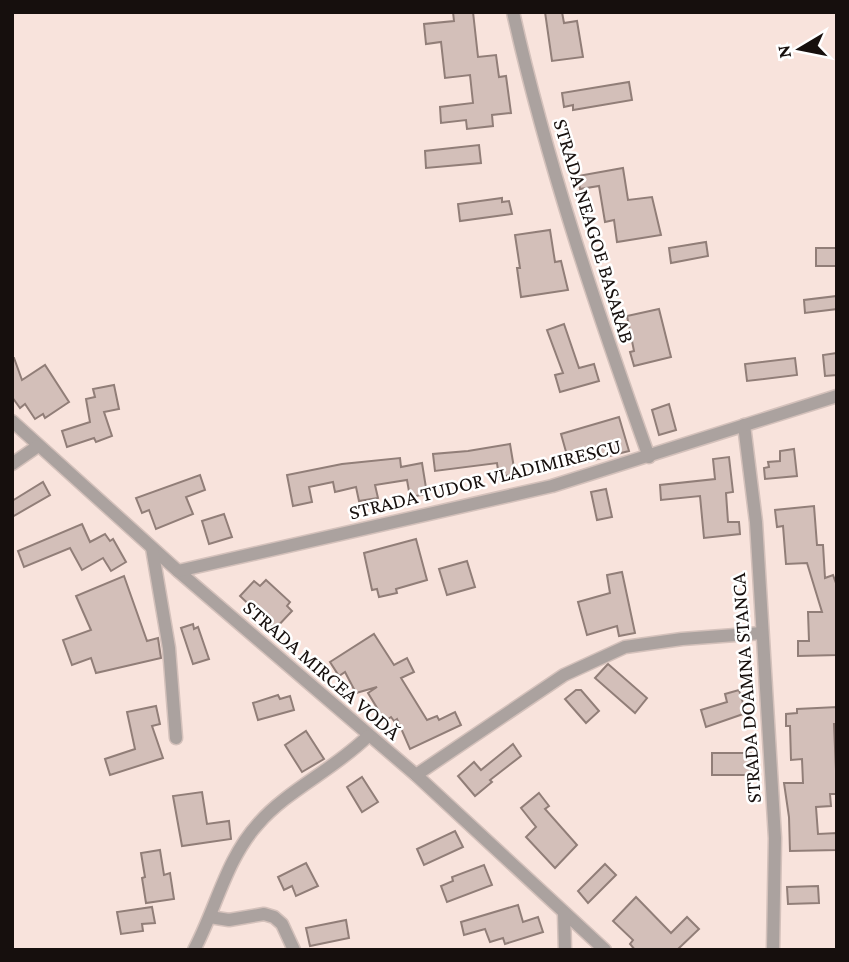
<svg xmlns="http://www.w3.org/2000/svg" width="849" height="962" viewBox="0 0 849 962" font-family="'Crimson Pro',serif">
	<rect width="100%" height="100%" fill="#f8e3dc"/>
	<g fill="#d3bfb9" stroke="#917e78" stroke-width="2">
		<polygon points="453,12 473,12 478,57 496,55 499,77 506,76 511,113 492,115 493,126 467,129 466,120 441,123 440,107 473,103 470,75 445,78 441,42 426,44 424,24 454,21"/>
		<polygon points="545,12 562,12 564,23 577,21 583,57 552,61"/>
		<polygon points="629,82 632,100 573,110 573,105 564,107 562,93"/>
		<polygon points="479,145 481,163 426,168 425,151"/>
		<polygon points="623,168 628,200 652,197 661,235 617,242 614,220 605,222 599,186 580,189 578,176"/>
		<polygon points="502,198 502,202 509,201 512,214 460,221 458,204"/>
		<polygon points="550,230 555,262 561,261 568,290 521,297 517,268 520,268 515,235"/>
		<polygon points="706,242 708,256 671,263 669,248"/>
		<rect x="816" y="248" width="21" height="18"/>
		<polygon points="837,296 837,309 805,313 804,300"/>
		<polygon points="659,309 671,357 634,366 630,352 634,351 627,316"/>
		<polygon points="564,324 579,368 594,364 599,381 560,392 555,375 563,373 547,330"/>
		<polygon points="837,353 837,375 825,376 823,355"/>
		<polygon points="12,358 14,358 22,380 45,365 69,402 45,418 43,414 35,419 25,404 20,408 12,397"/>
		<polygon points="795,358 797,375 747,381 745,364"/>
		<polygon points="114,385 119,409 104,412 112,436 96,442 94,438 67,447 62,431 90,422 86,399 95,397 93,389"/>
		<polygon points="669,404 676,430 659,435 652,410"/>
		<polygon points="619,417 629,451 570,466 561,434"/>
		<polygon points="510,444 515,474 499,477 497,463 435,471 433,454 468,451"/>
		<polygon points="794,449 797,476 765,479 764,468 769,467 768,462 780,461 780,451"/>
		<polygon points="729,457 733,492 726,493 728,522 739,522 740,534 704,538 700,496 661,500 660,485 715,479 713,459"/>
		<polygon points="400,458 401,467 422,463 427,494 410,497 407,480 375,485 378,498 359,501 356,487 335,492 333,482 309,487 312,502 293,506 287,475 342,464"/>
		<polygon points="200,475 205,490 186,497 193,514 156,529 149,510 142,513 136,498"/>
		<polygon points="43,482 50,495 12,517 12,501"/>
		<polygon points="606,489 612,517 597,520 591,492"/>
		<polygon points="814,506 817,545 823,545 825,578 833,575 837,586 837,655 798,656 798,641 809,641 808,612 822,612 807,563 786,564 783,526 777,527 775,510"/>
		<polygon points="224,514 232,537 209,544 202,521"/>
		<polygon points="82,524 90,542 105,534 110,541 113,539 126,562 111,571 103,558 82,570 70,548 24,567 18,551"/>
		<polygon points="416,539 427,580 396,589 397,593 379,597 377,589 372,590 364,553"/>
		<polygon points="467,561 475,587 447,595 439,569"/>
		<polygon points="622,572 635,633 619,636 617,626 587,635 578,602 610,593 607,575"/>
		<polygon points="124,576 147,641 158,638 161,658 96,673 91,658 72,665 63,640 91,630 76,596"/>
		<polygon points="266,580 290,602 287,606 292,611 275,629 240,596 254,581 260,586"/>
		<polygon points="193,624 194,629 198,627 209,659 193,664 181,628"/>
		<polygon points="374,634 394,665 407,658 414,672 401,678 427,720 437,716 439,720 455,712 461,725 410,749 397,719 394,721 391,717 385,721 368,693 377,687 356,693 345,672 339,676 330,662"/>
		<polygon points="608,664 647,698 635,713 595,678"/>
		<polygon points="576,690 581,690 599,711 586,723 565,699"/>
		<polygon points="739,690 746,713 706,727 701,710 727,702 725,694"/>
		<polygon points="278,695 280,699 290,696 294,710 258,720 253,703"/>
		<polygon points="156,706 160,724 152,726 163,758 110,775 105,759 135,749 127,712"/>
		<polygon points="837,707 837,724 834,724 837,794 830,794 831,806 816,807 818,834 837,833 837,850 790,851 789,817 784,783 803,783 802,759 791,760 790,726 786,726 786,714 797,713 797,709"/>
		<polygon points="306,731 324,759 302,772 285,745"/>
		<polygon points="513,744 521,756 490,780 492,782 475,796 458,776 474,762 481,770"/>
		<rect x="712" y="753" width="39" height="22"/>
		<polygon points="362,777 378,802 362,812 347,787"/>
		<polygon points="202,792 207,824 229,821 231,839 182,846 173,796"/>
		<polygon points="539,793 549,806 545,809 577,845 555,868 526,837 536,827 521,808"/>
		<polygon points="455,831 463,847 424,865 417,849"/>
		<polygon points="160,850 164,875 170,873 174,899 146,903 142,878 145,877 141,853"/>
		<polygon points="306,863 318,886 296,896 292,886 284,890 278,877"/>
		<polygon points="605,864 616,875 588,903 578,891"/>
		<polygon points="484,865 492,885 447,902 441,886 453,881 452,877"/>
		<polygon points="818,886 819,903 788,904 787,887"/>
		<polygon points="636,897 671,933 687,917 699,929 677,950 635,950 630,944 633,940 613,921"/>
		<polygon points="518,905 523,922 538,917 543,932 505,944 503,938 490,942 485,929 464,935 461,922"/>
		<polygon points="152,907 155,923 142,924 143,931 121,934 117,912"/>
		<polygon points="346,920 349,938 310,946 306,928"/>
	</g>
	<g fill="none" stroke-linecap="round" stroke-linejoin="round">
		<defs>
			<g id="minor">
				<path d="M513,12C547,164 597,311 649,457"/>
				<polyline points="12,421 178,571 416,775 605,950"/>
				<polyline points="744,425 756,522 775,838 773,950"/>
				<polyline points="12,464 38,446"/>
				<polyline points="152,548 169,648 176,738"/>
				<polyline points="178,571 552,486 837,396"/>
				<polyline points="416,775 564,675 625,647 682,639 762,633"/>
				<polyline points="564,913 565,950"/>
				<polyline points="210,917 229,920 264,914 274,917 282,924 294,950"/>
				<path d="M194,950C216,909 226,859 258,824C286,791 335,769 368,736"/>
			</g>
		</defs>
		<use href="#minor" stroke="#d4c1bb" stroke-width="15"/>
		<use href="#minor" stroke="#aba29f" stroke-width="12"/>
	</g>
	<g text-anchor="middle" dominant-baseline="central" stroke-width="5" stroke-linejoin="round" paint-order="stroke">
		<g font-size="21" fill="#160f0d" stroke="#fff">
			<text transform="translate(594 231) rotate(73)">STRADA NEAGOE BASARAB</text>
			<text transform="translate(485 479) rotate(-14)">STRADA TUDOR VLADIMIRESCU</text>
			<text transform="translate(322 670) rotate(41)">STRADA MIRCEA VODĂ</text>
			<text transform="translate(746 688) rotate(-94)">STRADA DOAMNA STANCA</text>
		</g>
	</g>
	<rect width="849" height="962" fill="none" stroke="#160f0d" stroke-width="28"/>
	<g transform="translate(800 49) rotate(260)" stroke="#ffffff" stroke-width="5" paint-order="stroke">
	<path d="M0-5L12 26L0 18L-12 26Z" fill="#160f0d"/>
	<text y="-10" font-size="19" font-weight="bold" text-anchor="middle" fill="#160f0d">N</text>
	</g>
</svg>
